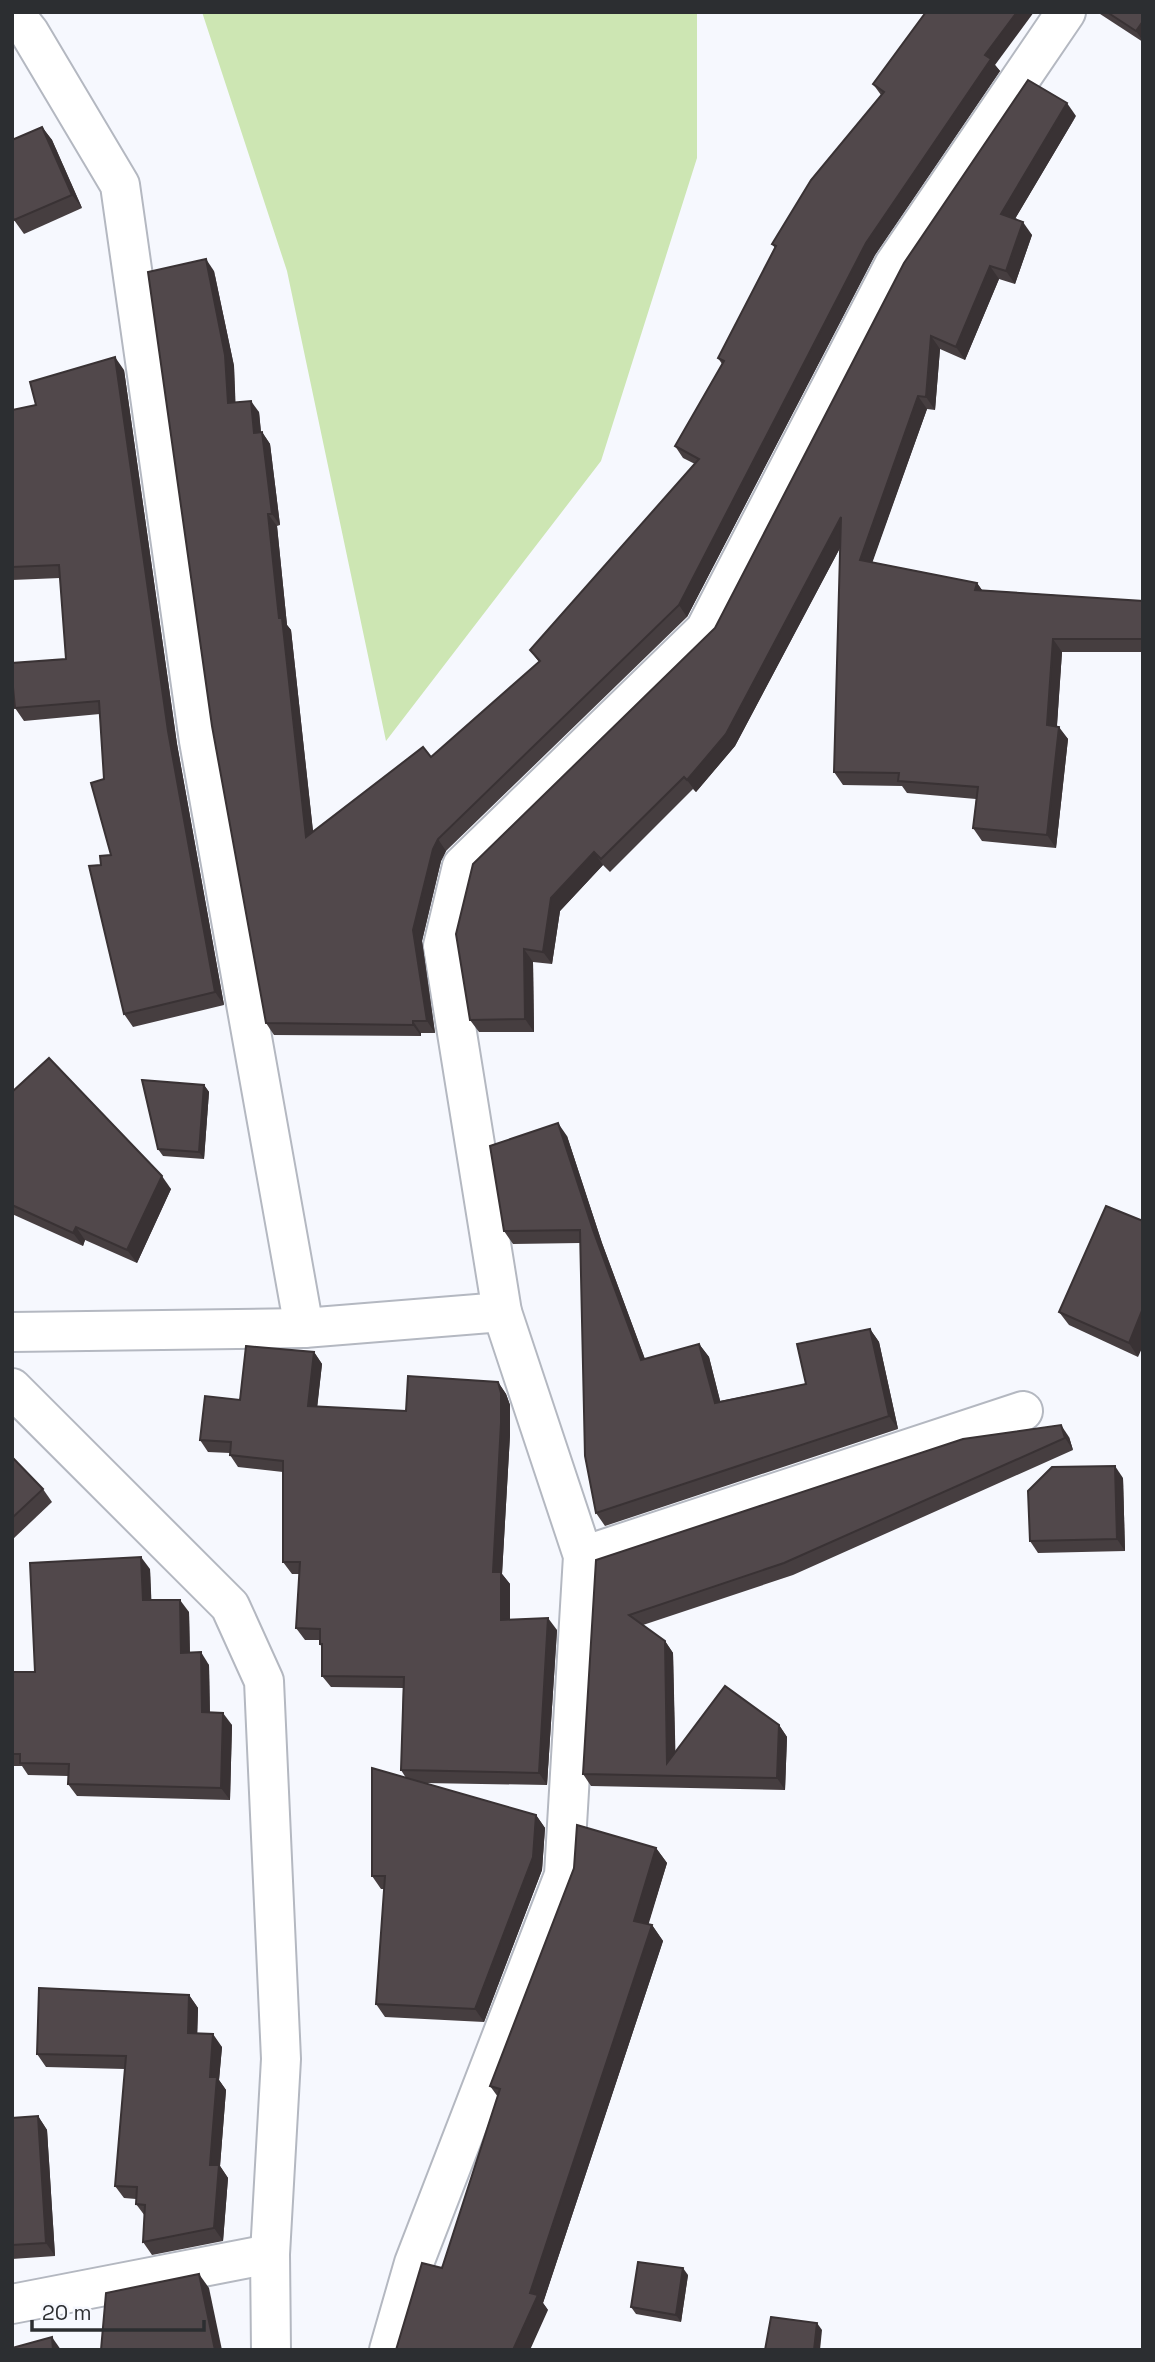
<svg xmlns="http://www.w3.org/2000/svg" width="1155" height="2362" viewBox="0 0 1155 2362" font-family="'Space Grotesk',sans-serif">
	<rect width="100%" height="100%" fill="#f6f8fe"/>
	<polygon fill="#cde6b3" points="202,12 697,12 697,158 601,461 386,741 287,271"/>
	<g fill="none" stroke-linecap="round" stroke-linejoin="round">
		<defs>
			<g id="minor">
				<polyline points="13,12 29,32 120,185 199,741 304,1328"/>
				<polyline points="12,1332 304,1328 502,1312"/>
				<polyline points="12,1388 230,1606 264,1681 281,2059 270,2254 271,2350"/>
				<polyline points="583,1556 1023,1411"/>
				<polyline points="12,2304 270,2254"/>
				<polyline points="389,2350 414,2263 564,1875 583,1556 502,1312 443,946 462,866 705,630 894,265 1066,12"/>
			</g>
		</defs>
		<use href="#minor" stroke="#b4b8c1" stroke-width="42"/>
		<use href="#minor" stroke="#fff" stroke-width="38"/>
	</g>
	<g fill="#463e40">
		<polygon points="1097,12 1143,12 1143,42"/>
		<polygon points="995,65 1000,71 875,255 687,617 446,851 441,861 422,941 435,1033 421,1033 421,1036 274,1035 266,1023 214,271 234,366 235,402 259,412 261,432 262,432 270,444 280,525 277,526 287,625 291,630 313,832 431,757 539,662 530,650 695,464 683,458 675,446 722,364 718,358 775,248 772,244 881,95 873,84"/>
		<polygon points="1076,116 1015,219 1032,235 1015,284 999,279 965,360 940,349 935,410 927,409 872,562 977,583 982,590 1143,601 1143,652 1062,652 1057,726 1068,739 1056,848 982,841 973,828 976,799 907,793 902,786 843,785 834,772 840,548 735,746 696,792 693,789 610,872 603,865 560,911 552,964 533,962 534,1032 479,1032 470,1020 715,628"/>
		<polygon points="42,127 52,140 82,208 24,234 14,220"/>
		<polygon points="124,370 177,744 224,1005 133,1027 124,1014 101,865 111,855 104,779 100,714 24,721 15,708 66,659 60,578 12,580 12,410 36,405"/>
		<polygon points="204,1085 209,1092 204,1159 163,1156 158,1149"/>
		<polygon points="12,1092 171,1189 137,1263 85,1240 83,1246 12,1214"/>
		<polygon points="567,1136 602,1243 645,1359 699,1344 709,1357 720,1401 806,1384 870,1329 879,1342 898,1429 605,1526 596,1513 580,1243 513,1244 504,1231"/>
		<polygon points="1106,1206 1138,1357 1069,1325 1059,1312"/>
		<polygon points="314,1352 322,1364 317,1407 406,1411 498,1382 506,1394 510,1405 510,1435 502,1574 510,1584 510,1619 557,1630 547,1785 424,1783 536,1815 545,1828 542,1870 484,2022 385,2017 376,2004 384,1889 381,1889 372,1876 406,1778 401,1770 403,1688 331,1687 322,1676 322,1648 320,1644 320,1640 305,1640 296,1628 299,1574 292,1574 283,1562 283,1472 238,1467 230,1455 230,1453 208,1452 200,1440 240,1400"/>
		<polygon points="1069,1437 1073,1450 793,1575 643,1625 665,1641 673,1653 675,1753 779,1725 787,1737 785,1790 591,1786 583,1774 596,1560"/>
		<polygon points="12,1457 43,1489 52,1502 12,1540"/>
		<polygon points="1123,1478 1125,1551 1038,1553 1030,1541"/>
		<polygon points="150,1569 151,1600 189,1612 190,1653 209,1665 210,1713 232,1725 230,1800 77,1796 68,1784 68,1776 28,1775 22,1766 12,1766 12,1672 35,1672"/>
		<polygon points="656,1848 667,1863 648,1924 652,1925 663,1941 543,2303 548,2310 442,2268 498,2097 490,2086"/>
		<polygon points="189,1995 198,2008 197,2033 222,2047 219,2080 226,2090 220,2166 228,2178 223,2241 152,2255 143,2242 145,2216 136,2204 136,2199 124,2198 115,2186 125,2069 46,2067 37,2054"/>
		<polygon points="38,2116 47,2130 55,2256 12,2259 12,2118"/>
		<polygon points="688,2275 681,2322 636,2314 631,2307"/>
	</g>
	<g fill="#393234">
		<polygon points="1017,12 1034,12 995,65 1000,71 875,255 687,617 679,605 866,243 985,55"/>
		<polygon points="1143,21 1143,41 1136,31"/>
		<polygon points="1067,103 1076,116 1010,227 1001,214"/>
		<polygon points="42,127 52,140 82,208 72,195"/>
		<polygon points="1023,222 1032,235 1015,284 1006,271"/>
		<polygon points="206,259 214,271 234,366 236,414 228,403"/>
		<polygon points="990,266 999,279 965,360 956,347"/>
		<polygon points="931,336 940,349 935,410 926,397"/>
		<polygon points="115,357 124,370 177,744 224,1005 215,992 168,731"/>
		<polygon points="918,396 927,409 869,572 860,560"/>
		<polygon points="251,401 259,412 262,444 254,433"/>
		<polygon points="262,432 270,444 280,525 272,514"/>
		<polygon points="268,514 277,526 287,625 291,630 315,849 306,837 279,618"/>
		<polygon points="841,517 850,529 735,746 696,792 687,780"/>
		<polygon points="977,583 986,596 975,590"/>
		<polygon points="1053,639 1062,652 1056,738 1047,725"/>
		<polygon points="1059,727 1068,739 1056,848 1047,835"/>
		<polygon points="438,839 446,851 441,861 422,941 435,1033 427,1021 413,930 433,849"/>
		<polygon points="594,852 603,865 560,911 552,964 543,952 551,898"/>
		<polygon points="524,949 533,962 534,1032 525,1019"/>
		<polygon points="413,1021 421,1033 421,1036 413,1025"/>
		<polygon points="204,1085 209,1092 204,1159 199,1152"/>
		<polygon points="558,1123 567,1136 602,1243 650,1373 641,1360 593,1230"/>
		<polygon points="162,1176 171,1189 137,1263 127,1250"/>
		<polygon points="76,1227 85,1240 83,1246 73,1233"/>
		<polygon points="1143,1308 1143,1346 1138,1357 1129,1343"/>
		<polygon points="870,1329 879,1342 898,1429 889,1416"/>
		<polygon points="699,1344 709,1357 724,1416 715,1403"/>
		<polygon points="314,1352 322,1364 316,1418 308,1406"/>
		<polygon points="498,1382 506,1394 510,1405 510,1435 502,1574 510,1584 510,1632 501,1620 493,1572"/>
		<polygon points="1061,1425 1069,1437 1073,1450 1065,1438"/>
		<polygon points="1115,1466 1123,1478 1125,1551 1117,1539"/>
		<polygon points="141,1557 150,1569 152,1613 143,1600"/>
		<polygon points="180,1600 189,1612 190,1665 181,1653"/>
		<polygon points="548,1618 557,1630 547,1785 539,1773"/>
		<polygon points="665,1641 673,1653 676,1775 667,1763"/>
		<polygon points="201,1652 209,1665 210,1725 202,1712"/>
		<polygon points="223,1713 232,1725 230,1800 221,1788"/>
		<polygon points="779,1725 787,1737 785,1790 777,1778"/>
		<polygon points="536,1815 545,1828 542,1870 484,2022 475,2009"/>
		<polygon points="656,1848 667,1863 645,1936 634,1921"/>
		<polygon points="652,1925 663,1941 543,2303 548,2310 530,2350 513,2350 530,2293"/>
		<polygon points="189,1995 198,2008 197,2046 188,2033"/>
		<polygon points="213,2034 222,2047 219,2080 226,2090 220,2166 228,2178 223,2241 214,2228 210,2165 210,2077"/>
		<polygon points="38,2116 47,2130 55,2256 46,2243"/>
		<polygon points="683,2268 688,2275 681,2322 676,2315"/>
		<polygon points="199,2274 209,2288 222,2350 215,2350"/>
		<polygon points="817,2323 822,2330 820,2350 814,2350"/>
		<polygon points="52,2337 61,2350 53,2350"/>
	</g>
	<g fill="#51484b" stroke="#393234" stroke-width="2">
		<polygon points="926,12 1017,12 985,55 991,59 866,243 679,605 438,839 433,849 413,930 427,1021 413,1021 413,1025 266,1023 212,726 148,272 206,259 225,355 228,403 251,401 254,433 262,432 272,514 268,514 279,618 282,618 306,837 423,747 431,757 540,661 530,650 699,459 675,446 724,361 718,358 776,246 772,244 811,180 884,92 873,84"/>
		<polygon points="1107,12 1143,12 1143,21 1136,31"/>
		<polygon points="1028,80 1067,103 1001,214 1023,222 1006,271 990,266 956,347 931,336 926,397 918,396 860,560 977,583 975,590 1143,601 1143,639 1053,639 1047,725 1059,727 1047,835 973,828 978,787 898,781 899,773 834,772 841,517 726,734 687,780 684,777 601,859 594,852 551,898 543,952 524,949 525,1019 470,1020 456,934 473,864 715,628 904,263"/>
		<polygon points="42,127 72,195 14,220 12,216 12,140"/>
		<polygon points="115,357 168,731 215,992 124,1014 89,866 101,865 100,856 111,855 91,783 104,779 99,701 15,708 12,677 12,663 66,659 59,565 12,567 12,410 36,405 30,382"/>
		<polygon points="49,1058 162,1176 127,1250 76,1227 73,1233 12,1205 12,1092"/>
		<polygon points="142,1080 204,1085 199,1152 158,1149"/>
		<polygon points="558,1123 593,1230 641,1360 699,1344 715,1403 806,1384 797,1344 870,1329 889,1416 596,1513 585,1456 580,1230 504,1231 490,1146"/>
		<polygon points="1106,1206 1143,1221 1143,1308 1129,1343 1059,1312"/>
		<polygon points="246,1346 314,1352 308,1406 406,1411 408,1376 498,1382 501,1393 501,1423 493,1572 501,1572 501,1620 548,1618 539,1773 401,1770 404,1677 322,1676 322,1644 320,1644 320,1629 296,1628 300,1562 283,1562 283,1461 230,1455 231,1442 200,1440 205,1396 240,1400"/>
		<polygon points="1061,1425 1065,1438 784,1563 629,1615 665,1641 667,1763 725,1686 779,1725 777,1778 583,1774 596,1560 963,1439"/>
		<polygon points="12,1457 43,1489 12,1518"/>
		<polygon points="1115,1466 1117,1539 1030,1541 1028,1491 1052,1467"/>
		<polygon points="141,1557 143,1600 180,1600 181,1653 201,1652 202,1712 223,1713 221,1788 68,1784 69,1764 20,1763 20,1754 12,1754 12,1672 35,1672 30,1563"/>
		<polygon points="372,1768 536,1815 533,1857 475,2009 376,2004 385,1876 372,1876"/>
		<polygon points="577,1825 656,1848 634,1921 652,1925 530,2293 538,2295 513,2350 396,2350 422,2263 442,2268 500,2089 490,2086 574,1868"/>
		<polygon points="39,1988 189,1995 188,2033 213,2034 210,2077 217,2077 210,2165 219,2165 214,2228 143,2242 145,2205 136,2204 137,2187 115,2186 126,2056 37,2054"/>
		<polygon points="38,2116 46,2243 12,2245 12,2118"/>
		<polygon points="638,2262 683,2268 676,2315 631,2307"/>
		<polygon points="199,2274 215,2350 101,2350 106,2293"/>
		<polygon points="771,2317 817,2323 814,2350 765,2350"/>
		<polygon points="52,2337 53,2350 12,2350 12,2348"/>
	</g>
	<rect width="1155" height="2362" fill="none" stroke="#2c2e31" stroke-width="28"/>
	<path d="M32 2320v10h172v-10" fill="none" stroke="#2c2e31" stroke-width="3.5"/>
	<text x="42" y="2320" font-size="21" fill="#2c2e31" stroke="#f6f8fe" stroke-width="5" paint-order="stroke">20 m</text>
</svg>
